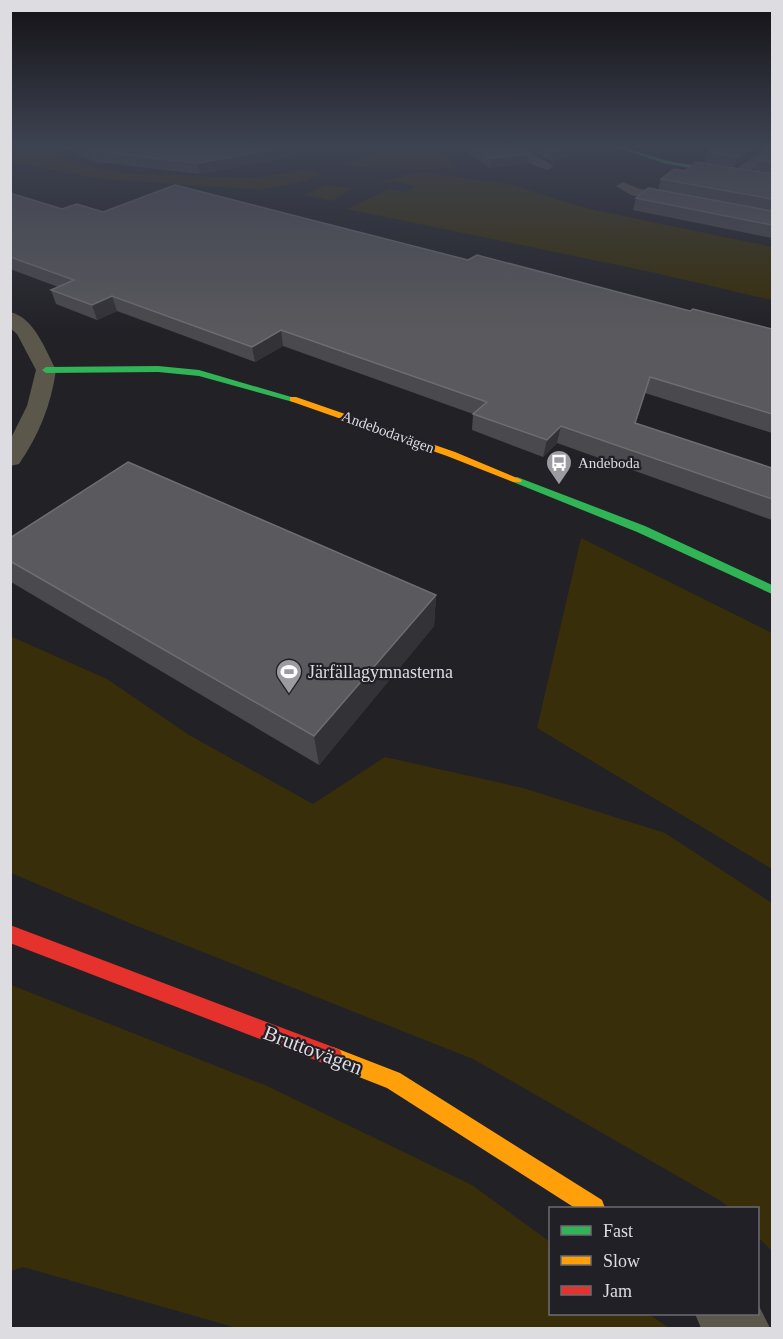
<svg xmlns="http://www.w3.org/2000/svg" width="783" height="1339" viewBox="0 0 783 1339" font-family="'Times New Roman',serif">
	<rect width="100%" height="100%" fill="#222126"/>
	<g fill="#382e09">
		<polygon points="10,145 55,145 62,160 129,174 253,178 305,170 322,174 298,183 258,190 101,179 11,162"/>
		<polygon points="377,145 435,145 455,167 417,170 339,165 376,151"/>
		<polygon points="420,172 513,185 585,208 772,247 772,300 651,272 347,209 389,189 405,192 415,187 399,182 376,183"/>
		<polygon points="325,185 351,188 333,201 304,195"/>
		<polygon points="581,538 772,633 772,869 537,728"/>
		<polygon points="10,636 107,679 189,735 313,804 385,757 523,788 665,833 772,903 772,1251 758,1237 758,1208 729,1208 721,1201 473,1059 132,924 11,873"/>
		<polygon points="11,985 267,1086 472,1185 550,1242 550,1314 649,1314 669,1328 237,1328 23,1267 11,1271"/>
	</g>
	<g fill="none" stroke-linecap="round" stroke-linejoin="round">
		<g fill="#5c574b" fill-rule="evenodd">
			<path d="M503,145H517L554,166L548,170C533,166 514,156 503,145Z"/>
			<polygon points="768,146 772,146 772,154 743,177 733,177 732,174 733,171"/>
			<polygon points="623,182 640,189 772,214 772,222 631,195 616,186"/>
			<path d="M10,312C34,317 46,351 56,370C51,405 39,435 19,464L10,466V440L27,406L36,370L17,334L10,328Z"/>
			<polygon points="758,1304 770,1328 701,1328 695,1314 758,1314"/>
		</g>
		<g fill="#30b455" fill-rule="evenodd">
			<polygon points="610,145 616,145 668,161 772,178 772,181 667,164"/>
			<polygon points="158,366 199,370 298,399 293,402 199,376 158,372 46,373 42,370 46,367"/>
			<polygon points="517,477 645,526 772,585 772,594 637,532 513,482 513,478"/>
		</g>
		<g fill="#ff9f0a" fill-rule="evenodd">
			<polygon points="290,397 296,397 455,452 522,480 521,482 513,482 447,456 290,401"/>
			<polygon points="333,1047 400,1073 602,1200 605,1208 575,1208 387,1088 326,1064 323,1057 326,1050"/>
		</g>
		<polygon fill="#e5322d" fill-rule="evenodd" points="10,925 333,1047 340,1050 343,1057 340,1064 333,1067 10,943"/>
	</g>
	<g fill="#4a494d">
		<polygon points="55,145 133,145 170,150 190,149 153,145 243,145 229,146 244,145 329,145 325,150 200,174 97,162"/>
		<polygon points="456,145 513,145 527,164 490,168"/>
		<polygon points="521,145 605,145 551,161"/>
		<polygon points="766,145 734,167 705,163 708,152"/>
		<polygon points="772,149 772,238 633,210 636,198 658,190 661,179 685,171 754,171 758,160"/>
		<polygon points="10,193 62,209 103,212 468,260 690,311 772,329 772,433 645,393 635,423 772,468 772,520 557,443 543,457 472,430 473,414 283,346 255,362 117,311 97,320 56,304 51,290 58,287 10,269"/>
		<polygon points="10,538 436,595 434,626 319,765 11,582"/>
	</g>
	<g fill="#333237">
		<polygon points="197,145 243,145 198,150"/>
		<polygon points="297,145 329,145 325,150 200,174 198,163"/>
		<polygon points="575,145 605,145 551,161 552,151"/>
		<polygon points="755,145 766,145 734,167 738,157"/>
		<polygon points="529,154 527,164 490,168 491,158"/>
		<polygon points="112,296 117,311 97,320 92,305"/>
		<polygon points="281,330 283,346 255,362 252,347"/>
		<polygon points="561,426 557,443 543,457 547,440"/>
		<polygon points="436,595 434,626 319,765 314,736"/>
	</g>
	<g fill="#5a595d" stroke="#6e6d72" stroke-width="1.5">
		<polygon points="77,145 133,145 170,150 244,145 297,145 198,163 94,151"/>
		<polygon points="471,145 513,145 529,154 491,158"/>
		<polygon points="540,145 575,145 552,151"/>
		<polygon points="717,145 755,145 738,157 708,152"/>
		<polygon points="772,149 772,163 758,160"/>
		<polygon points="696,162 772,174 772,199 661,179 674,169 685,171"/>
		<polygon points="175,185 468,260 477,255 690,311 693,309 772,329 772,414 650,377 635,423 772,468 772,499 561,426 547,440 473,414 487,402 281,330 252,347 112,296 92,305 51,290 74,280 10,257 10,193 62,209 77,204 103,212"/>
		<polygon points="648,188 772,211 772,225 636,198"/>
		<polygon points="128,462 436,595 314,736 10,561 10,538"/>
	</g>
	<linearGradient id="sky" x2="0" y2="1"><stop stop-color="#131215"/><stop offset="0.44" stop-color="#3e4352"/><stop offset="1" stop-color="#3e4352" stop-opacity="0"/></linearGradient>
	<rect width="783" height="332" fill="url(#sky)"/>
	<defs>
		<symbol id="bus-pin" viewBox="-11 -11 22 30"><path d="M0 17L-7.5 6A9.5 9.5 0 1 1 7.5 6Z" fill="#9b9ba0" stroke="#212027"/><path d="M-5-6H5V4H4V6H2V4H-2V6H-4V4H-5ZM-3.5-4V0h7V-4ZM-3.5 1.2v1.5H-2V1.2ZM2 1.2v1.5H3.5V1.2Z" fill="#fff"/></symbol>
		<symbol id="stadium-pin" viewBox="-11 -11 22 30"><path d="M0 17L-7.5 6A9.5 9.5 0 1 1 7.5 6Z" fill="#9b9ba0" stroke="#212027"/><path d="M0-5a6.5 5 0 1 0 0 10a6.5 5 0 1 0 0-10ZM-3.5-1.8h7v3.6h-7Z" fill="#fff"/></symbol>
	</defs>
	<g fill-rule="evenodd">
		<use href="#bus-pin" x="544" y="448" width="30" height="40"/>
		<use href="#stadium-pin" x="274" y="657" width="30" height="40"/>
	</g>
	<g text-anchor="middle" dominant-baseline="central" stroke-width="4.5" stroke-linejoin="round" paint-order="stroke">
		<g font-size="15" fill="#dcdce1" stroke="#212027">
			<text transform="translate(388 432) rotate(20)">Andebodavägen</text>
		</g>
		<g font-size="15" fill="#dcdce1" stroke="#212027" text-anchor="start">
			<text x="578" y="463">Andeboda</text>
		</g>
		<g font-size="18" fill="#dcdce1" stroke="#212027" text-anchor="start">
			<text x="308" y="672">Järfällagymnasterna</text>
		</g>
		<g font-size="21" fill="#dcdce1" stroke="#212027">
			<text transform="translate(313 1050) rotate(21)">Bruttovägen</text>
		</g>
	</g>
	<rect width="783" height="1339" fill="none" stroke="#dcdce1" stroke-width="24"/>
	<rect x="549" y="1207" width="210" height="108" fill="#212027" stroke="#6c6b71" stroke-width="1.5"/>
	<rect x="561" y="1226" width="30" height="9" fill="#30b455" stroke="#6c6b71" stroke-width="1.5"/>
	<text x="603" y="1237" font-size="18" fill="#dcdce1">Fast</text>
	<rect x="561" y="1256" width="30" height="9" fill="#ff9f0a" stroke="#6c6b71" stroke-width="1.5"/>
	<text x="603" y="1267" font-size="18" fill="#dcdce1">Slow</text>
	<rect x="561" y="1286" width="30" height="9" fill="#e5322d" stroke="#6c6b71" stroke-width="1.5"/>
	<text x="603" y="1297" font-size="18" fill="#dcdce1">Jam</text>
</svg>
